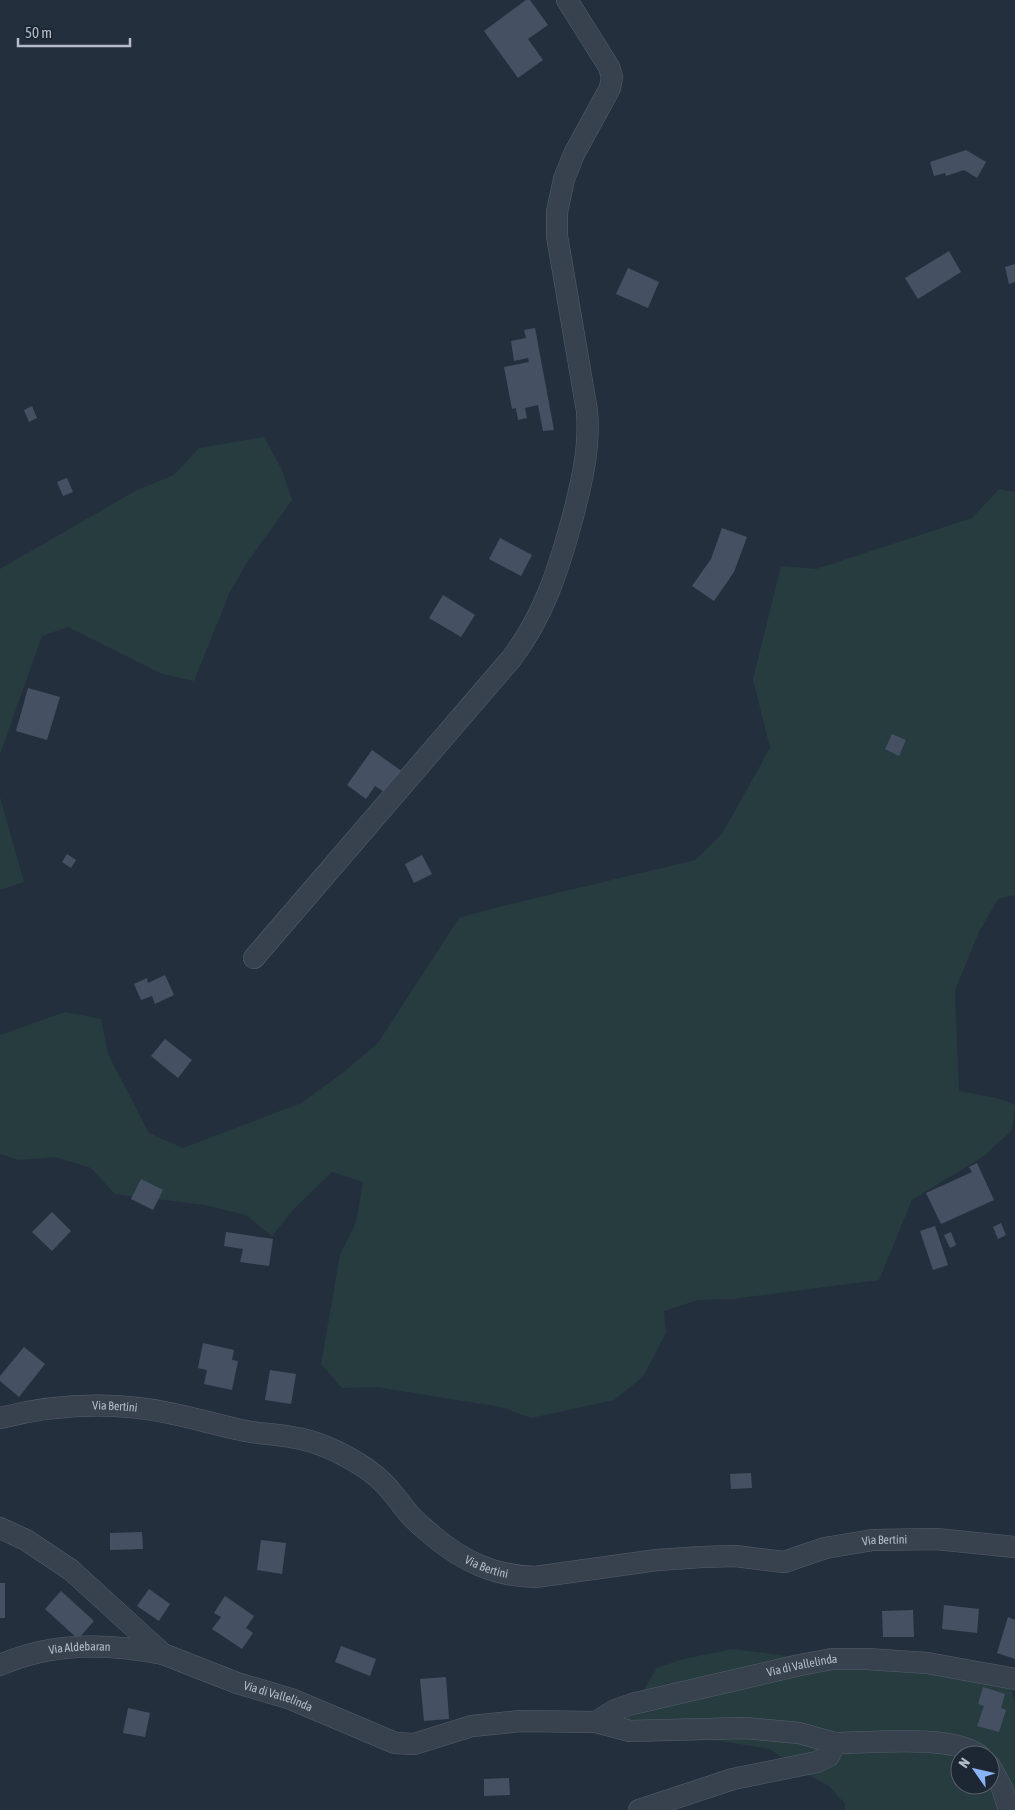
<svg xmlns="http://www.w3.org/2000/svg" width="1015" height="1810" viewBox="0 0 1015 1810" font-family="'Asap Condensed',sans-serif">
	<rect width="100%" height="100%" fill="#242f3e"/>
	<g fill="#263c3f" fill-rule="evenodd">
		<polygon points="264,437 282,470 292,500 246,564 229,594 194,681 162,674 68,627 42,636 0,754 0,569 137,490 174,475 199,448"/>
		<polygon points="999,489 1015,492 1015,895 998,899 979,932 955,990 959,1091 1001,1099 1015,1105 1012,1130 984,1156 912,1200 879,1280 733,1299 698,1300 664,1311 666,1333 643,1377 614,1400 531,1418 501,1407 376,1387 342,1388 321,1364 340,1255 356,1222 363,1182 332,1172 293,1210 272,1236 246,1215 205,1205 115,1194 91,1168 55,1157 19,1160 0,1154 0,1035 65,1012 101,1019 108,1054 149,1133 183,1148 301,1103 340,1075 378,1043 459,918 494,908 695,860 722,834 770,748 753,679 781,566 816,569 972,518"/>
		<polygon points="0,797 24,882 0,890"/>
		<path d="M732,1649L810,1659L903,1652L943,1655L1000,1670L1012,1692L1015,1704V1810H845V1804L829,1786L794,1767L770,1749L663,1732L625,1721L657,1668L680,1660ZM960,1755H990V1785H960Z"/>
	</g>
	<g fill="#455162">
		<polygon points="526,0 530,0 548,25 528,39 543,60 518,78 484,31"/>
		<polygon points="966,150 986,162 977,178 964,170 946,176 945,173 934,176 930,162"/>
		<polygon points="949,251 961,272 918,299 905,278"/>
		<polygon points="1015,264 1015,282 1009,284 1005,267"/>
		<polygon points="628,268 659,282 648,308 616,294"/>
		<polygon points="535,328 554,430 543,431 538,405 525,408 527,418 518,420 516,408 512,409 504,367 529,362 528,358 514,361 511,341 526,338 524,330"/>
		<polygon points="32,406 37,418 29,422 24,410"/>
		<polygon points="67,478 73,492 63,496 57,482"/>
		<polygon points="722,528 747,537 734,572 714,601 692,586 711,559"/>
		<polygon points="500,538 532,555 521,576 489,559"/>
		<polygon points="443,595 475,615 461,637 429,618"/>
		<polygon points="28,688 60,697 47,740 16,731"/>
		<polygon points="892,734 906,740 899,756 885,749"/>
		<polygon points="372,750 403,772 387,794 375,786 366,799 347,785"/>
		<polygon points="67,854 76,860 71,868 62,862"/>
		<polygon points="422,855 432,874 414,883 405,864"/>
		<polygon points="165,975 174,995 155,1004 152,996 141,1000 134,984 147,978 148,983"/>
		<polygon points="165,1039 192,1060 178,1078 151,1056"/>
		<polygon points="977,1163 994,1200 941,1224 926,1193 972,1172 969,1167"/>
		<polygon points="141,1179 163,1190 153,1210 131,1199"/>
		<polygon points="52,1212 71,1231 52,1251 32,1232"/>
		<polygon points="1001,1223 1006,1235 998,1239 993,1227"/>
		<polygon points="935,1226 948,1265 933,1270 920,1231"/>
		<polygon points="226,1232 273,1239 269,1266 240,1262 243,1249 224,1246"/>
		<polygon points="951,1232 956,1245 950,1248 944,1235"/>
		<polygon points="203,1343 234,1350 232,1360 238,1361 232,1390 204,1384 207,1370 198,1368"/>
		<polygon points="24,1347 45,1364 19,1397 0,1381 0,1376"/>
		<polygon points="270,1370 296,1374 291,1404 265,1400"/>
		<polygon points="751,1473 752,1488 731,1489 730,1474"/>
		<polygon points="142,1532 143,1549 110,1550 110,1533"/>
		<polygon points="261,1540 286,1543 282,1574 257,1570"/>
		<rect x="0" y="1583" width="5" height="35"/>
		<polygon points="149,1589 170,1604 159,1621 137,1606"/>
		<polygon points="61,1591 94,1621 78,1639 45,1609"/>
		<polygon points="225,1596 254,1616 246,1628 253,1633 242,1649 212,1629 221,1617 214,1613"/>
		<polygon points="944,1605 979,1609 977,1633 942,1629"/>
		<polygon points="913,1610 914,1637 883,1637 882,1611"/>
		<polygon points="1008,1617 1015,1620 1015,1659 997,1653"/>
		<polygon points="341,1646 376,1659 370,1676 335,1662"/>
		<polygon points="446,1677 449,1719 424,1721 420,1679"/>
		<polygon points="983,1687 1005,1694 1001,1708 1006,1710 999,1732 977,1726 984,1706 978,1704"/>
		<polygon points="128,1708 150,1713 145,1737 123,1733"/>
		<polygon points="509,1778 510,1795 484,1796 484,1779"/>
	</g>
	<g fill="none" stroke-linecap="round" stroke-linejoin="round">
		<defs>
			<g id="minor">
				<path d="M254,958L511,659C544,616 559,568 573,516C582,481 590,448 587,411L557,236V212L564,179L574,154L610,88L612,77L609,67L567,0"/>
				<path id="s1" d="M0,1418C56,1404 112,1401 169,1413C195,1418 220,1426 246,1431C261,1434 276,1434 291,1437C319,1441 343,1453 367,1469C387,1483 395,1497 410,1515C417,1523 425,1529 433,1536C464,1562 495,1576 535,1577L657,1560L702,1557L735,1556L784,1562L825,1548L873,1540L936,1539L1015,1547"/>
				<path id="s2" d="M0,1528L26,1540L71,1570L163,1654L237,1683L291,1699L395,1743L414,1744L472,1726L521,1721L596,1722L630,1731L745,1728L799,1733L835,1743L829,1756L817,1762L733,1779L639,1810"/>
				<path id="s3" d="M0,1665C53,1642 107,1643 163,1654"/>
				<path id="s4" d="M596,1722L615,1710L632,1704L800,1665L832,1659H867L927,1663L1015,1679"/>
				<path d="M835,1743C873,1743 949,1734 979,1755"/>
				<polyline points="990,1766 1002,1788 1009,1810"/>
			</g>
		</defs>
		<use href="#minor" stroke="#565f6c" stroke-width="22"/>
		<use href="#minor" stroke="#38414e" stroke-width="21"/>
	</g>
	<g text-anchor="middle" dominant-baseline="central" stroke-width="5" stroke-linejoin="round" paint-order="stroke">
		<g font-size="12" fill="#b4bcc9" stroke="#1d2633">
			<text stroke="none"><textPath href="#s1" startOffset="116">Via Bertini</textPath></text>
			<text stroke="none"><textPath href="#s1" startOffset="939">Via Bertini</textPath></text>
			<text stroke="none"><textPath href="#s1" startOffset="535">Via Bertini</textPath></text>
			<text stroke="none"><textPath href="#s3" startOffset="82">Via Aldebaran</textPath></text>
			<text stroke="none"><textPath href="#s4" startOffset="215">Via di Vallelinda</textPath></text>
			<text stroke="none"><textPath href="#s2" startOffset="330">Via di Vallelinda</textPath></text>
		</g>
	</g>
	<g transform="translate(975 1770) rotate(304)"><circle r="24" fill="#1d2633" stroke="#59626f"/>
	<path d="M0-4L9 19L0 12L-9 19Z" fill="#8ab4f8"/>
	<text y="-8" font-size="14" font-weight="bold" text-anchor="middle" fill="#b4bcc9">N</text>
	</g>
	<path d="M18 38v8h112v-8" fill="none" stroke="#b4bcc9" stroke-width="2.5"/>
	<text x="25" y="38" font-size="15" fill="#b4bcc9" stroke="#1d2633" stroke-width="4" paint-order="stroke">50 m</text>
</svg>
